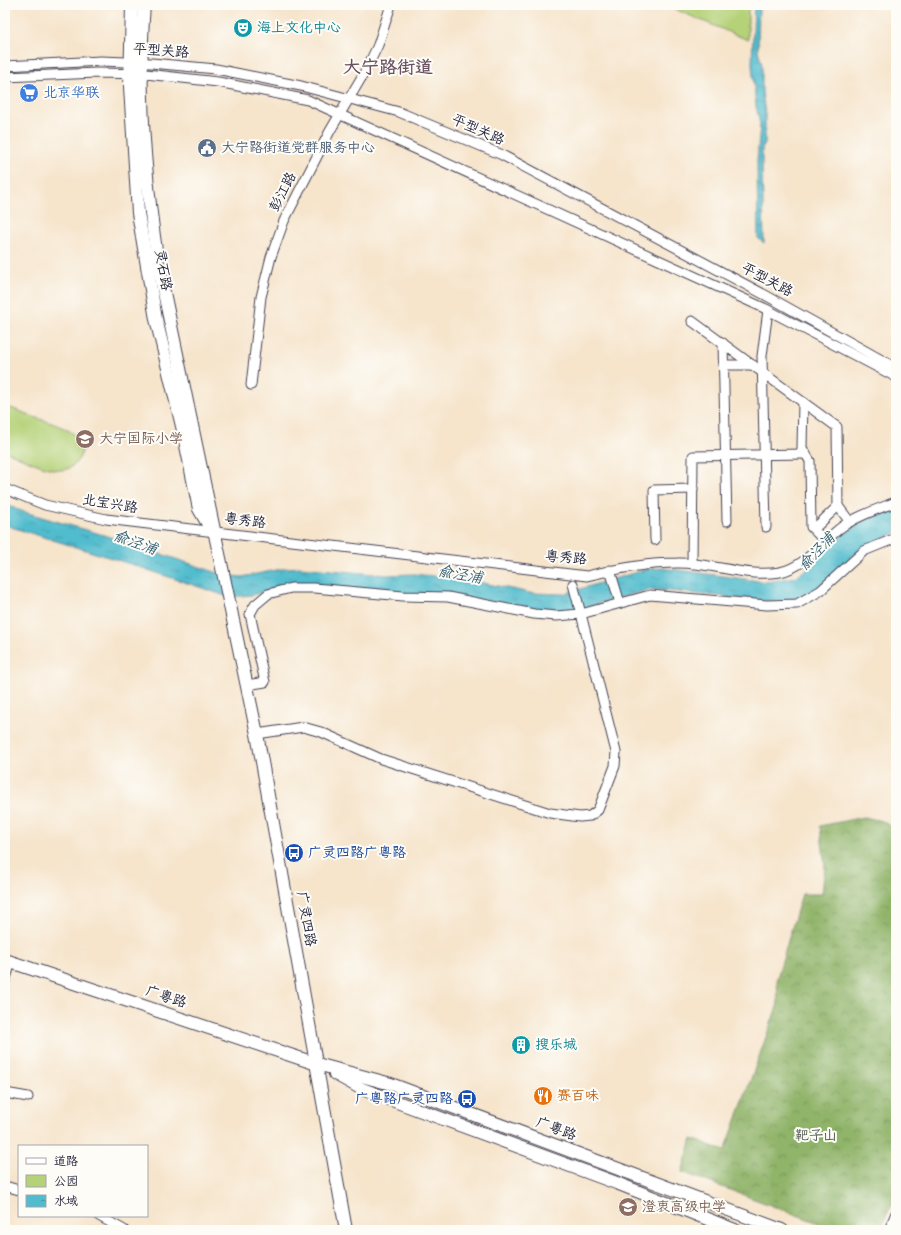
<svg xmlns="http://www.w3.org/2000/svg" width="901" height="1235" viewBox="0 0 901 1235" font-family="Mynerve,'LXGW WenKai TC',sans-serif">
	<defs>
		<pattern id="forest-crowns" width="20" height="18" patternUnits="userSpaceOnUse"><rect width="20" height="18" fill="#90b469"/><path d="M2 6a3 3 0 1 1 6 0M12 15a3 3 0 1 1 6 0" fill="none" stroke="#759258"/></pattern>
		<pattern id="water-ripples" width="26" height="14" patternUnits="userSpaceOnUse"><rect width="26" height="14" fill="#51bccd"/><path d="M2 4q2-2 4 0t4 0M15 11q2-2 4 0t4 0" fill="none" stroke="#4398a8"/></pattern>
	</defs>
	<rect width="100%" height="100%" fill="#fdfcf7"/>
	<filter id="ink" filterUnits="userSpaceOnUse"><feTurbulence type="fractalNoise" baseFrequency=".025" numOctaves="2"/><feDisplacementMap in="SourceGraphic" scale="8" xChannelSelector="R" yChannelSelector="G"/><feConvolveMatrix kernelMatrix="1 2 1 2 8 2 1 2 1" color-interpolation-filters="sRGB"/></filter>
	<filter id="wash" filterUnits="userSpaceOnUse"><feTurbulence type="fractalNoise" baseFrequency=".012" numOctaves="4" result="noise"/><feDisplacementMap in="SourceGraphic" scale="16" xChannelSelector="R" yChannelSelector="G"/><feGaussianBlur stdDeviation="0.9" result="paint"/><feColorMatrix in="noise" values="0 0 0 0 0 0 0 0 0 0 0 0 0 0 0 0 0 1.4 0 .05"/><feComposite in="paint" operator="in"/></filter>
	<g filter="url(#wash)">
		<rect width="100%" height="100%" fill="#f6e4cb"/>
		<polygon fill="url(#forest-crowns)" stroke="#596b52" points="864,817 882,821 896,830 896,1197 879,1230 837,1230 682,1172 692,1139 725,1151 778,1004 777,978 802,894 822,894 825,866 820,826"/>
		<g fill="#b5d279" stroke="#6c7a5a">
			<polygon points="665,5 748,5 748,40"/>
			<path d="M5,407C15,408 27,415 37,418C53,424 96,434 78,460C73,467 67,470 60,470C47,470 18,456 5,451Z"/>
		</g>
		<g fill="url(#water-ripples)" stroke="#3a6f84">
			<polygon points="754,5 759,5 758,50 762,65 762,92 765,113 765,143 762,148 762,165 764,243 758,238 757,161 760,124 756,106 752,65"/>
			<polygon points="5,504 21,511 107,536 224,575 242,577 286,568 301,567 351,572 387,575 414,574 465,579 530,593 563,594 647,569 663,568 767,582 795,577 807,569 841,536 860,522 896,508 896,533 864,547 818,588 798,598 782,602 765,601 652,589 564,613 549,613 504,604 282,587 252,595 229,597 118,560 11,527 5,524"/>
		</g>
	</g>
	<g filter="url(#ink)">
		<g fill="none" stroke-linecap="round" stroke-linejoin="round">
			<defs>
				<g id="minor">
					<polyline points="5,66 101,61 151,63 216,69 301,86 399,112 500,154 767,296 896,368"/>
					<polyline points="5,77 97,73 146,74 218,82 308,100 764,308 896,377"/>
					<polyline points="692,321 837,427 838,506 850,522"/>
					<polyline points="723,343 727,521"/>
					<polyline points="723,365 753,365"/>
					<polyline points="251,385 261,297 271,257 284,221 330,131 367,68 378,45 391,5"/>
					<polyline points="803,402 802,448 810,461 811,527 825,541"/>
					<path d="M5,489L45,505L106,519L587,576C615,569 647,563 677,563C711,562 746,578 780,572C806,567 823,540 843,526C859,515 878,509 896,502"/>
					<polyline points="766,527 762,356 768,310"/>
					<polyline points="814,529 838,506"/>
					<polyline points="655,540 654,490 693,489"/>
					<polyline points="692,564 693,456 806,454"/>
					<polyline points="610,570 620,603"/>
					<polyline points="247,685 265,682 250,614 255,605 268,594 291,588 314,588 403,596 448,597 534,614 556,616 581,614 573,584"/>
					<polyline points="257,734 303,727 321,732 381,759 550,813 580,817 590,816 598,810 615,766 616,752 581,614 650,595 767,605 797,604 820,591 864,551 896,538"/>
					<polyline points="5,981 11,962"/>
					<polyline points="5,1093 28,1097"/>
					<polyline points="5,1186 19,1190"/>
					<polyline points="99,1216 124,1230"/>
					<polyline points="889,1230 896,1213"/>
				</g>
				<g id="major">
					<polyline points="132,5 130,87 138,213 156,319 182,426 199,509 209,526"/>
					<path d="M144,5C137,91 145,179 158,264L257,734L346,1230"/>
					<polyline points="5,960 317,1064 391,1084 782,1230"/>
					<polyline points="335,1074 362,1089 619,1184 735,1230"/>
				</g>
			</defs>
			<use href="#minor" stroke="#423f51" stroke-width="11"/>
			<use href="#major" stroke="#423f51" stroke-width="14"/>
			<use href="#minor" stroke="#fff" stroke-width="9"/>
			<use href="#major" stroke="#fff" stroke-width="12"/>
		</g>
	</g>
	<defs>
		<symbol id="theatre-disc" viewBox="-11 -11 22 22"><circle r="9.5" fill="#0f9aa8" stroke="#fdfcf7"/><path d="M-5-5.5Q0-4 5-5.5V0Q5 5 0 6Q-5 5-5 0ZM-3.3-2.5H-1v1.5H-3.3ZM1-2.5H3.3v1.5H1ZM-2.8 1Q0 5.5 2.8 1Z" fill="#fff"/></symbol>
		<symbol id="supermarket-disc" viewBox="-11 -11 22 22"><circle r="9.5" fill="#3f7fe0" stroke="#fdfcf7"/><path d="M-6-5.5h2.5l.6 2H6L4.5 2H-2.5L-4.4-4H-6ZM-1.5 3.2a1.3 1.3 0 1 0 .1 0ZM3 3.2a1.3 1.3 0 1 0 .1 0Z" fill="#fff"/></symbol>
		<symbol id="civic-disc" viewBox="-11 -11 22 22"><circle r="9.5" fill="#5c6f8a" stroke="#fdfcf7"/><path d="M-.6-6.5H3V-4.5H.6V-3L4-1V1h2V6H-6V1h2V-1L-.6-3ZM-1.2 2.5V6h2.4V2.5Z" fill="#fff"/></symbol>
		<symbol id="school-disc" viewBox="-11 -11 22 22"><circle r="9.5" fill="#8d6e63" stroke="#fdfcf7"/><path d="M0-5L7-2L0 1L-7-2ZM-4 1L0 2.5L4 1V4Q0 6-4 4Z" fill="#fff"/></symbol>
		<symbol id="bus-disc" viewBox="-11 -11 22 22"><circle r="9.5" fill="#1a4fb4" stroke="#fdfcf7"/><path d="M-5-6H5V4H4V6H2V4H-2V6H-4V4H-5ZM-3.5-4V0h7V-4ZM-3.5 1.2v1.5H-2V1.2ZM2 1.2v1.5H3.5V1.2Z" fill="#fff"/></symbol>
		<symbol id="building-disc" viewBox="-11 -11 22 22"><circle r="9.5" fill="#0f9aa8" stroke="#fdfcf7"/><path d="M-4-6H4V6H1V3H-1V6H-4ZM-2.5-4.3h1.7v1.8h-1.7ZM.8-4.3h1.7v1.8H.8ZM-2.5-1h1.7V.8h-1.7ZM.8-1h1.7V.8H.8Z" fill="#fff"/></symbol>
		<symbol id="restaurant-disc" viewBox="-11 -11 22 22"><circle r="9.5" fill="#e8710a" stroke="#fdfcf7"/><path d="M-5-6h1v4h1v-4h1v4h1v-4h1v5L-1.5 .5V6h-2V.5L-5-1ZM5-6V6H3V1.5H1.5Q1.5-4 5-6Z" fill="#fff"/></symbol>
	</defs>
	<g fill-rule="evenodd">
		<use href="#theatre-disc" x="232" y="17" width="22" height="22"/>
		<use href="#supermarket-disc" x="18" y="82" width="22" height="22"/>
		<use href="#civic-disc" x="196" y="137" width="22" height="22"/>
		<use href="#school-disc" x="74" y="428" width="22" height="22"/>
		<use href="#bus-disc" x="283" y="842" width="22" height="22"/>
		<use href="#building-disc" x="510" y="1034" width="22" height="22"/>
		<use href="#restaurant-disc" x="532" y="1085" width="22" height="22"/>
		<use href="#bus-disc" x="456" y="1088" width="22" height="22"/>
		<use href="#school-disc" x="617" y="1196" width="22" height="22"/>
	</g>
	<g text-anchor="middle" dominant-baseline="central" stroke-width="4" stroke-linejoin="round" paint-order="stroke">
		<g font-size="14" fill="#0d838f" stroke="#fdfcf7" text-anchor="start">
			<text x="257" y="28">海上文化中心</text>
			<text x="535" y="1045">搜乐城</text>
		</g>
		<g font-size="14" fill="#22223b" stroke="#fdfcf7">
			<text transform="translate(161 51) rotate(4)">平型关路</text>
			<text transform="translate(478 130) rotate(24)">平型关路</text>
			<text transform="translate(283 192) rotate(-63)">彭江路</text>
			<text transform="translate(163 270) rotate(80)">灵石路</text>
			<text transform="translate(767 280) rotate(28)">平型关路</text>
			<text transform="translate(110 504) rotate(9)">北宝兴路</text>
			<text transform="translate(245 521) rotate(7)">粤秀路</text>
			<text transform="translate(566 558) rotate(5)">粤秀路</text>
			<text transform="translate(306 919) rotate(80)">广灵四路</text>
			<text transform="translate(166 997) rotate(18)">广粤路</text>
			<text transform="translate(556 1129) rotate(20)">广粤路</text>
		</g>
		<g font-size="14" fill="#366cbe" stroke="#fdfcf7" text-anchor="start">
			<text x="43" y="93">北京华联</text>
		</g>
		<g font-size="14" fill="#4e5e75" stroke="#fdfcf7" text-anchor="start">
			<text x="221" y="148">大宁路街道党群服务中心</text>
		</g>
		<g font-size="14" fill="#785e54" stroke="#fdfcf7" text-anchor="start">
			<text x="99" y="439">大宁国际小学</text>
			<text x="642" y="1207">澄衷高级中学</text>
		</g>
		<g font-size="14" fill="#164399" stroke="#fdfcf7" text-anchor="start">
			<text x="308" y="853">广灵四路广粤路</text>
			<text x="453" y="1099" text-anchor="end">广粤路广灵四路</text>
		</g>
		<g font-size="14" fill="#c56008" stroke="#fdfcf7" text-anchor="start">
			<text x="557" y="1096">赛百味</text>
		</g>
		<g font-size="14" fill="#4e574e" stroke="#fdfcf7">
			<text x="816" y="1136">靶子山</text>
		</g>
		<g font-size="15" font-style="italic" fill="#356075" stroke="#fdfcf7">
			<text transform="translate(135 543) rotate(20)">俞泾浦</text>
			<text transform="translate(817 552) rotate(-46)">俞泾浦</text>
			<text transform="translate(460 575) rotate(10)">俞泾浦</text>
		</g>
		<g font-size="18" font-weight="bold" fill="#695060" stroke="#fdfcf7">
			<text x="388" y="68">大宁路街道</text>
		</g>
	</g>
	<rect width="901" height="1235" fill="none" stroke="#fdfcf7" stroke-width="20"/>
	<rect x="18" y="1145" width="130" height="72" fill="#fdfcf7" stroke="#a5a5ac"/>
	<rect x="26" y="1158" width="20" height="6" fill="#ffffff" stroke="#a5a5ac"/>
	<text x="54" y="1165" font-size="12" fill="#22223b">道路</text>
	<rect x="26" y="1175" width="20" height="12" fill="#b5d279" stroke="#a5a5ac"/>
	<text x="54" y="1185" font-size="12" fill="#22223b">公园</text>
	<rect x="26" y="1195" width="20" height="12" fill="url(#water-ripples)" stroke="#a5a5ac"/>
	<text x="54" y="1205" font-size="12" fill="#22223b">水域</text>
</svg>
